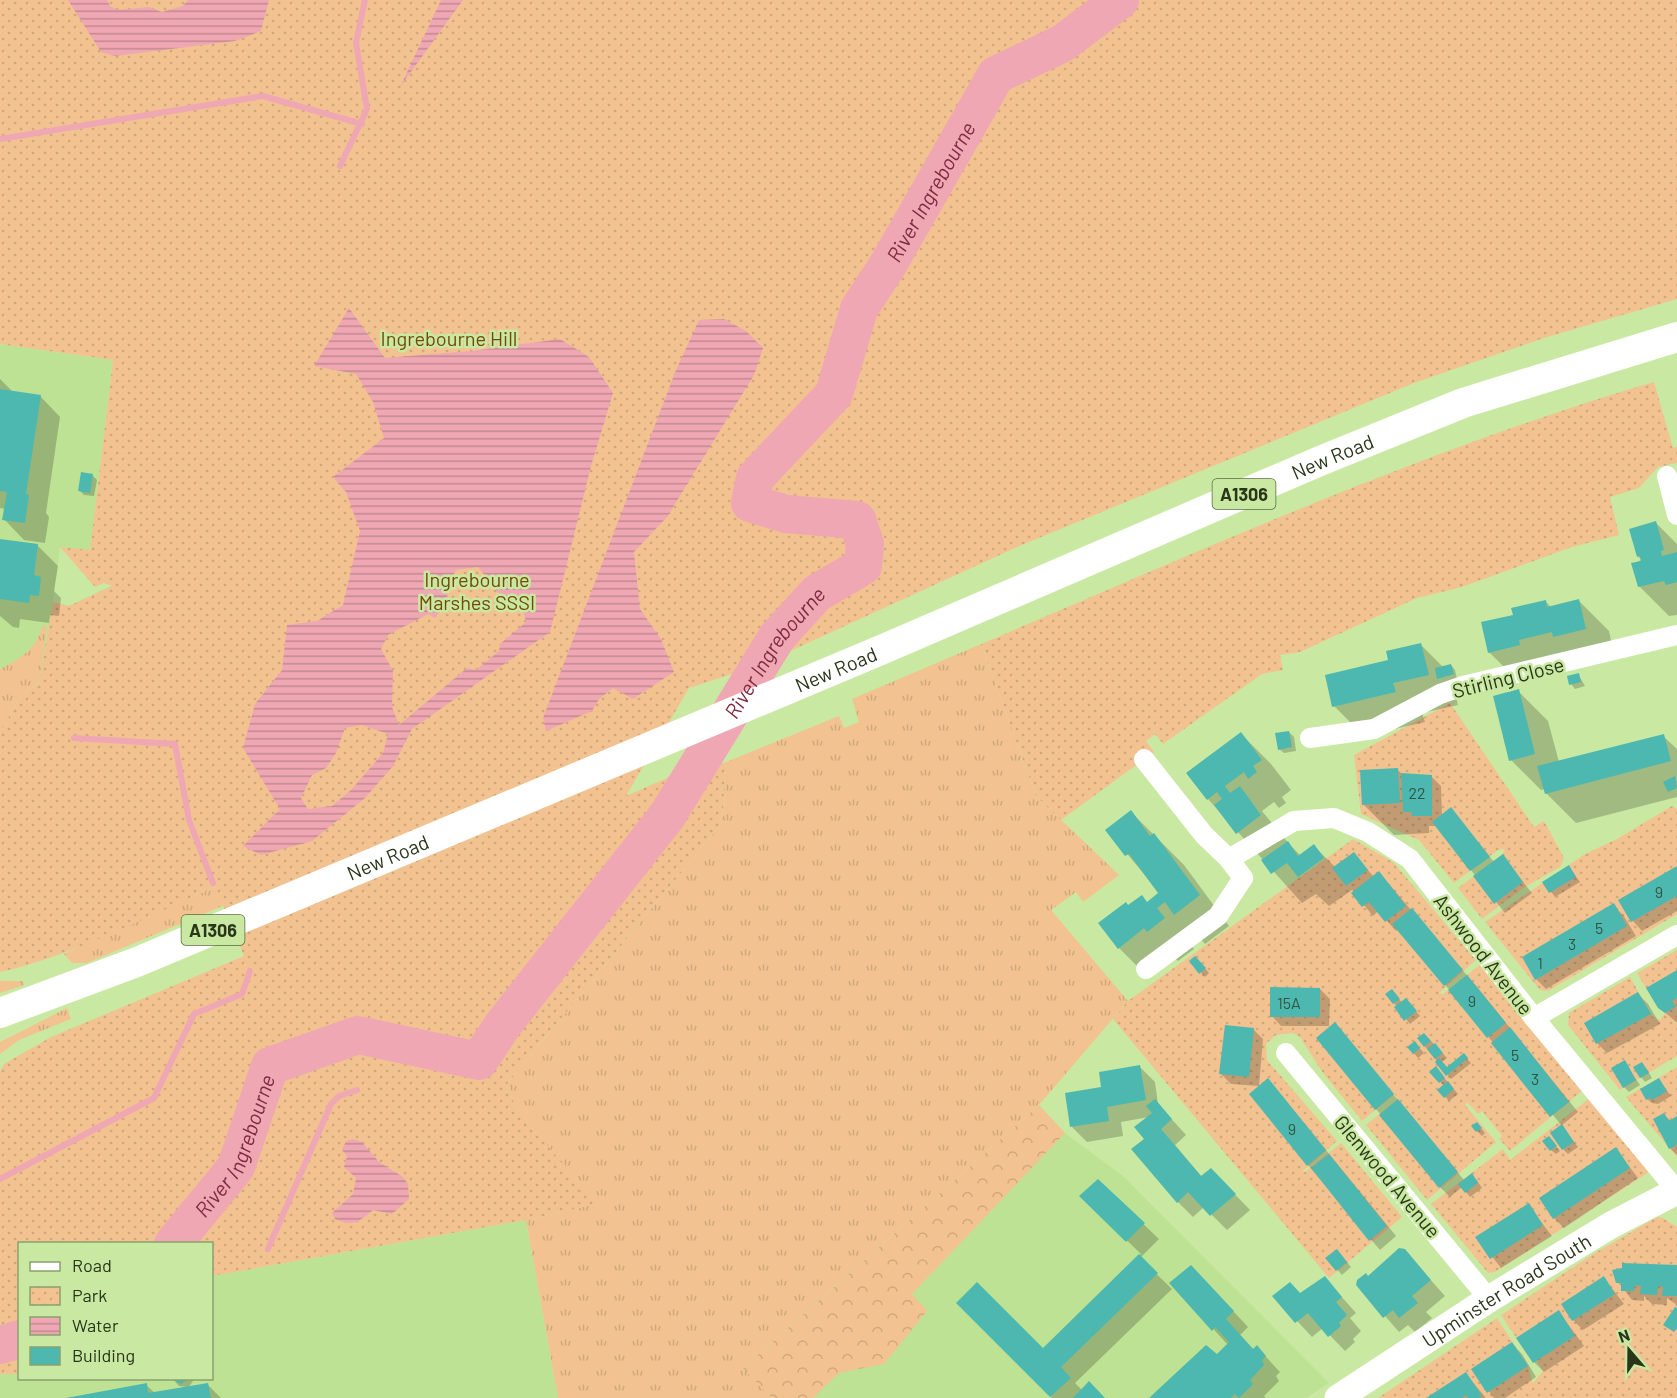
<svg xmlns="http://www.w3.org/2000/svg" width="1677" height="1398" viewBox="0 0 1677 1398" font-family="Barlow,sans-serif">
	<defs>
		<pattern id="grass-tufts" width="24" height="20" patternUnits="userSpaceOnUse" patternTransform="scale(1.5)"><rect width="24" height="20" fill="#f2c390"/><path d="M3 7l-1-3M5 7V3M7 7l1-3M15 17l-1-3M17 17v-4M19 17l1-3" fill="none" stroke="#d0a87c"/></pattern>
		<pattern id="forest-crowns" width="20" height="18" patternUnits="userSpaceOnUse" patternTransform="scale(1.5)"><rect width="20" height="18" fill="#f2c390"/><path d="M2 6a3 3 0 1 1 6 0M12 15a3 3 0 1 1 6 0" fill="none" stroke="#d0a87c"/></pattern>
		<pattern id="park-dots" width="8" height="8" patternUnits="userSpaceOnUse" patternTransform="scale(1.5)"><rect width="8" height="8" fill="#f2c390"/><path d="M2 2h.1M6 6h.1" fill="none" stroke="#d0a87c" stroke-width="1.8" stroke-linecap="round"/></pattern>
		<pattern id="water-rules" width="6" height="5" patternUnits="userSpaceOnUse" patternTransform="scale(1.5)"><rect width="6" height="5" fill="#efa7b3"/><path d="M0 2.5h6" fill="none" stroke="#c28991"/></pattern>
	</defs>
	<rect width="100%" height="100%" fill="#c9e9a3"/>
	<g fill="#bee294">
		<polygon points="0,344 113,360 90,551 60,547 53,602 69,606 113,585 39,682 39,639 24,657 0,669"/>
		<polygon points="1039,1105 1065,1133 1123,1176 1329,1383 1306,1398 772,1398"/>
		<polygon points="526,1220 558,1398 0,1398 0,1374 19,1374 20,1378 212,1378 212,1276"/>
	</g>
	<g fill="url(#grass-tufts)">
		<path d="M43,625L47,626L39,682L20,697L0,733V669C22,658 35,650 43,625Z"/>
		<polygon points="981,644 1036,796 1119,875 1083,902 1076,892 1051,910 1128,1001 1039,1105 743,1368 772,1398 558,1398 526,1220 595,1204 515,1106 507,1084 722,823 726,762 839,716 844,728 859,722 852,699"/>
		<polygon points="671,693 504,788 87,963 72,963 64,954 105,934"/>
		<polygon points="0,981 23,981 24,985 0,993"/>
		<polygon points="67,1008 71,1019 19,1040 0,1054 0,1042"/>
	</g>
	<polygon fill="url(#forest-crowns)" points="1039,1105 1065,1133 912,1294 927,1311 884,1364 839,1373 813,1398 772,1398 743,1368"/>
	<g fill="url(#park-dots)">
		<path d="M0,0H1677V299L1544,338L1414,383L1017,547L760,665L689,688L626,796L667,778L726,762L722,823L507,1084L515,1106L596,1204L526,1220L212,1276V1244H20L19,1374H0V1071L4,1064L51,1037L244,956L215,887C148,916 70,957 0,972V733L20,697L39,682L53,602L69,606L112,586L104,583L95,587L60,547L90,550L113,360L0,344Z"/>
		<path d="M1654,382L1673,448L1677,447V463L1658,467L1639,488L1610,497L1619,535L1572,547L1462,587L1417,598L1300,652L1280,655L1283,670L1262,674L1163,744L1155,734L1146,741L1154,752L1061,820L1036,796L981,644C1202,550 1423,450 1654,382Z"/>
		<polygon points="1450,703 1534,827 1544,821 1564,858 1560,867 1523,888 1482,919 1458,888 1503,854 1504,849 1498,850 1454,883 1419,840 1361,814 1354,755"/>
		<polygon points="1672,806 1677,809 1677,914 1548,991 1540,990 1485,922 1585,854 1617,839"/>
		<polygon points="1353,839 1393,862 1476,960 1439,993 1443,994 1481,964 1583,1090 1510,1151 1499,1139 1502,1136 1482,1111 1478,1114 1467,1102 1465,1105 1496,1142 1427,1200 1366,1125 1397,1100 1395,1094 1362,1121 1323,1073 1300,1037 1293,1033 1276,1035 1266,1044 1267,1060 1337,1141 1302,1172 1305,1172 1341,1143 1402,1217 1329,1278 1113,1019 1128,1001"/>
		<polygon points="1677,950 1677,1056 1620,1090 1568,1025 1569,1013 1630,977 1653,1017 1660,1020 1665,1013 1658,1008 1637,973"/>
		<polygon points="1677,1067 1677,1157 1626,1097"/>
		<polygon points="1590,1098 1649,1172 1495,1272 1488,1273 1431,1204 1503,1149 1510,1160"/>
		<polygon points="1657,1217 1663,1218 1677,1227 1677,1398 1378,1398 1497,1318 1528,1366 1533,1383 1543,1371 1537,1361 1533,1363 1501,1315 1593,1254"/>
	</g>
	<g fill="url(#water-rules)" fill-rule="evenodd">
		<polygon points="68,0 107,0 110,6 118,10 149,7 162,12 183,6 188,0 269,0 261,31 235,41 115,56 101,52"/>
		<polygon points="441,0 463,0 400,87"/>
		<path d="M349,308L385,358L472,351L560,339L589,357L613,393L591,466L550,632L412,729L393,766L365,798L312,841L261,855L243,846L280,809L243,748L255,704L282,670L287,625L317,621L343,605L360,531L346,492L333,477L384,438L373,402L356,374L314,366ZM478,567L499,594L524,613L526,622L500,644L499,651L476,670L467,668L399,725L392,707L393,671L381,649L388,635L428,614L435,618C442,609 451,601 446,590L456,570ZM362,725L388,734L383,753L351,790L332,806L308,809L301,798L312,775L326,768L336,753L345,728Z"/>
		<polygon points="724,319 746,331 763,348 754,375 667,517 634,552 640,609 661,639 674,672 633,699 613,688 599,699 592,711 546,731 543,718 676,370 699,320"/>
		<path d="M353,1139L362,1142L379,1162L403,1177L408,1184L409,1199L392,1214L373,1210C359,1222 353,1227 335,1219L332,1213L353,1194L356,1178L344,1167L347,1156L342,1150L346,1141Z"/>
	</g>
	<g fill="#0003">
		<polygon points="0,379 13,392 40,396 60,417 46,513 49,517 45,543 24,540 4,519 5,509 0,508"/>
		<polygon points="92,475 97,480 94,496 84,495 79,490"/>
		<polygon points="1656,523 1677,544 1677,615 1669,616 1639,586 1633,564 1641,560 1638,556"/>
		<polygon points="0,540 37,545 58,566 54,591 61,598 59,616 50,615 49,623 20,619 19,628 13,627 0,616"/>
		<polygon points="1545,601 1551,607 1579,601 1609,631 1615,659 1519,682 1489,652 1515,616"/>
		<polygon points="1421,645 1443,667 1451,665 1455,670 1457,679 1452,680 1458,705 1422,713 1425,722 1364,736 1334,706 1390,661"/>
		<polygon points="1578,674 1585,686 1575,689 1571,684"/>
		<polygon points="1518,691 1548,721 1559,762 1663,736 1677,749 1677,797 1576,823 1546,793 1545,789 1541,790 1511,760"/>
		<polygon points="1289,732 1294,737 1296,751 1284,753 1279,749"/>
		<polygon points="1241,734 1271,764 1291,790 1282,797 1286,803 1279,808 1274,802 1262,811 1290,845 1301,856 1314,846 1336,868 1354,854 1374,877 1379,873 1388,883 1477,987 1578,1112 1561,1126 1578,1147 1568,1154 1563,1149 1552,1133 1562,1126 1399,929 1396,931 1378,911 1373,916 1352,890 1329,906 1316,894 1302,903 1208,799 1188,774"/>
		<polygon points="1397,769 1403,775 1431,776 1441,786 1442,816 1451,809 1494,862 1502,856 1532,893 1505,913 1436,826 1429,826 1429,833 1394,835 1364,805"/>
		<polygon points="1131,812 1184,865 1229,926 1205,944 1194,932 1185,938 1194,949 1178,961 1175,958 1149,978 1119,948 1129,907 1148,903 1160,893 1107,830"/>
		<polygon points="1569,867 1580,882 1555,897 1544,882"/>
		<polygon points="1677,868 1677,911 1642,931 1633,921 1620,901"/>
		<polygon points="1613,905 1623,915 1636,936 1546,989 1536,979"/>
		<polygon points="1191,962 1200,962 1209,973 1205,977"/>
		<polygon points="1677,971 1677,1022 1676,1022 1659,1007"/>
		<polygon points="1320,989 1330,999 1329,1026 1281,1026 1272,1016"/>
		<polygon points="1638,994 1648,1004 1660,1024 1607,1053 1597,1043 1586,1023"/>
		<polygon points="1396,995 1402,1003 1410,1004 1420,1016 1410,1024 1394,1003"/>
		<polygon points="1335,1024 1464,1180 1476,1179 1482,1188 1470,1197 1462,1187 1450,1197 1440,1187 1376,1109"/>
		<polygon points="1253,1029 1263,1039 1259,1086 1231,1084 1221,1074"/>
		<polygon points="1419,1039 1429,1039 1439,1049 1447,1058 1442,1062 1447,1068 1463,1055 1471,1063 1451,1079"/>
		<polygon points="1415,1043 1424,1053 1418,1058 1409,1047"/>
		<polygon points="1624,1062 1640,1085 1629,1092 1624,1087"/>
		<polygon points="1139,1066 1155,1082 1158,1104 1186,1135 1175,1145 1202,1177 1226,1185 1250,1210 1227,1230 1204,1207 1193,1217 1178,1202 1146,1140 1149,1117 1121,1122 1123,1136 1087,1142 1072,1127 1103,1088"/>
		<polygon points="1646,1068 1652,1078 1645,1082 1641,1077"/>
		<polygon points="1440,1073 1458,1094 1449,1101 1439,1090 1444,1086 1440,1082"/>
		<polygon points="1659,1080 1671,1096 1658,1104 1652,1103 1647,1099"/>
		<polygon points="1277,1090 1396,1236 1380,1250 1308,1165"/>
		<polygon points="1664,1115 1671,1121 1677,1118 1677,1155 1670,1148"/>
		<polygon points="1473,1127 1481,1128 1485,1133 1482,1136"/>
		<polygon points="1553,1143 1560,1151 1556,1154 1551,1150"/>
		<polygon points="1616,1149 1638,1178 1564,1228 1554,1218"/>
		<polygon points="1098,1181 1159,1239 1140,1258 1172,1289 1075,1383 1082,1390 1103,1398 1052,1398 958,1303 1043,1350 1141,1254 1081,1196"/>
		<polygon points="1528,1205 1552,1236 1501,1268 1477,1237"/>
		<polygon points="1404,1250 1445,1296 1426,1312 1432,1318 1415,1332 1408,1325 1399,1332 1358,1285"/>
		<polygon points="1341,1255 1351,1267 1342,1275 1327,1258"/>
		<polygon points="1677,1267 1677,1305 1667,1298 1667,1305 1652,1304 1644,1296 1644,1301 1632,1300 1618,1282"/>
		<polygon points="1325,1278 1356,1313 1350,1318 1361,1331 1353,1339 1355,1342 1345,1351 1323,1328 1312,1337 1274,1296 1301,1295"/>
		<polygon points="1604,1278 1624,1304 1583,1330 1573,1320"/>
		<polygon points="1206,1282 1248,1327 1240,1335 1254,1350 1257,1347 1280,1372 1276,1376 1279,1381 1264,1396 1266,1398 1151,1398 1217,1356 1228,1345 1171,1283"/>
		<polygon points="1559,1312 1584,1346 1544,1372 1534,1362"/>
		<polygon points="1512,1344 1522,1354 1536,1377 1505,1398 1494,1398 1473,1369"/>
		<polygon points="1466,1374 1486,1398 1429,1398"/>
		<polygon points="172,1378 195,1378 188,1388 208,1385 221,1398 68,1398 146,1385 155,1393 187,1387 179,1386"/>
	</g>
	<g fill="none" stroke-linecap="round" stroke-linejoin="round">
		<g stroke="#efa7b3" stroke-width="6">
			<polyline points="0,139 263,96 362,124"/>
			<polyline points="340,166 367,109 356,43 365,0"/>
			<polyline points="74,738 175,744 189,820 213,883"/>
			<polyline points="0,1179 154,1098 194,1014 242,994 250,971"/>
			<polyline points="268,1249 331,1104 339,1096 357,1090"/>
		</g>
		<g stroke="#efa7b3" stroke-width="38">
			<path id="s1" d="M173,1244L236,1167L270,1066L358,1035L479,1061L502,1026L667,816L777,637L817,593L863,566L865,544L857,520L786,514L750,503L755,478L834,394L859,309L889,263L996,75L1063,43L1120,0"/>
			<polyline points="0,1345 20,1339"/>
		</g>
	</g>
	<g fill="#4db8b0">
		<polygon points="0,389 41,395 26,494 29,495 25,523 2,520 7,492 0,491"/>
		<polygon points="81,472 93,474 90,493 78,491"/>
		<polygon points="1656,521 1664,550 1661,551 1662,556 1677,552 1677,582 1666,585 1664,581 1638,587 1631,563 1641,561 1640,556 1637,557 1629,529"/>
		<polygon points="0,539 38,544 34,575 41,577 39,596 30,595 29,603 0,599"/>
		<polygon points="1579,599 1586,629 1553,637 1552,632 1519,640 1520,645 1488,653 1481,622 1513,615 1511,608 1546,600 1547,607"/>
		<polygon points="1421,643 1429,675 1393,683 1396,692 1332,707 1325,675 1388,660 1386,651"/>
		<polygon points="1451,664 1454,674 1437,679 1435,668"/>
		<polygon points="1579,673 1581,682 1569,685 1567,676"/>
		<polygon points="1519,689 1535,754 1509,761 1493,696"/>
		<polygon points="1289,731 1292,747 1278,750 1275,733"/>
		<polygon points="1241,732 1262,760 1253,766 1257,772 1248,779 1244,772 1225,786 1230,793 1240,786 1261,815 1236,834 1214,805 1222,799 1217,792 1207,800 1186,773"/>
		<polygon points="1664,734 1671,761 1545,794 1537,766"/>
		<polygon points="1398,768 1400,803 1362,805 1360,770"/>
		<polygon points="1401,773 1432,775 1432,816 1411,816 1412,812 1403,812"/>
		<polygon points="1675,776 1677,788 1668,792 1663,782"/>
		<polygon points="1451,807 1490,857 1470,871 1432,822"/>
		<polygon points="1131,810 1150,836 1154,833 1200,895 1174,915 1165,902 1157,908 1165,918 1147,932 1144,928 1118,949 1098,923 1126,902 1128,905 1142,895 1147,902 1158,893 1129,854 1125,856 1105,830"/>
		<polygon points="1288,841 1298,856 1314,844 1324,858 1298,877 1287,863 1271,874 1261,860"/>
		<polygon points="1354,852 1368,870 1346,886 1332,868"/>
		<polygon points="1503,854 1523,882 1494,904 1473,876"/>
		<polygon points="1569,865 1576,877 1549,893 1542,882"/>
		<polygon points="1677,866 1677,896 1631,922 1618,900"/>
		<polygon points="1379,871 1406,906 1385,922 1369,902 1362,907 1351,893"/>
		<polygon points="1614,903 1627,926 1535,980 1522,957"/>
		<polygon points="1412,908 1463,970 1444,986 1392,924"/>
		<polygon points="1195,956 1206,968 1199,974 1189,961"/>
		<polygon points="1677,970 1677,998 1672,1001 1676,1007 1665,1013 1658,1008 1646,988"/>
		<polygon points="1467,975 1506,1023 1487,1038 1448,990"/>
		<polygon points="1270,987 1320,988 1320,1017 1270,1017"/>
		<polygon points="1392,989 1400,999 1393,1004 1385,994"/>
		<polygon points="1638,992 1651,1014 1596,1044 1584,1023"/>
		<polygon points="1406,998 1417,1011 1404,1021 1394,1007"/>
		<polygon points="1335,1022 1394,1094 1375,1110 1316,1038"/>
		<polygon points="1225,1025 1254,1028 1249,1077 1219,1074"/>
		<polygon points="1510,1027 1569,1102 1550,1117 1491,1043"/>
		<polygon points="1424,1033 1431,1041 1424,1047 1417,1038"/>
		<polygon points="1415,1041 1420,1048 1413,1054 1407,1047"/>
		<polygon points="1435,1043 1443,1053 1435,1059 1427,1049"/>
		<polygon points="1464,1053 1468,1058 1446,1076 1435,1062 1439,1058 1447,1067"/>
		<polygon points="1625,1060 1636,1080 1623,1088 1611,1068"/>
		<polygon points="1642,1062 1649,1073 1640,1078 1633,1067"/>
		<polygon points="1140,1065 1146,1100 1107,1107 1109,1121 1070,1127 1065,1093 1101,1087 1099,1072"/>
		<polygon points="1436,1066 1445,1078 1439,1083 1429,1072"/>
		<polygon points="1268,1078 1326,1150 1307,1166 1249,1094"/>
		<polygon points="1659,1078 1667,1091 1652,1100 1650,1098 1646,1100 1640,1089"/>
		<polygon points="1448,1081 1454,1089 1444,1098 1437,1090"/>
		<polygon points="1155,1099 1172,1119 1161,1129 1201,1176 1211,1168 1236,1194 1210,1216 1188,1192 1177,1203 1131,1149 1144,1139 1134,1127 1152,1113 1146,1106"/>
		<polygon points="1398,1099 1458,1172 1439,1188 1379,1115"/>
		<polygon points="1664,1113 1669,1121 1677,1116 1677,1145 1669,1149 1653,1119"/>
		<polygon points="1477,1122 1482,1128 1476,1132 1471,1126"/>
		<polygon points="1562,1124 1574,1142 1562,1150 1550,1133"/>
		<polygon points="1549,1136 1557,1146 1550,1151 1542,1141"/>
		<polygon points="1616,1147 1630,1168 1553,1219 1539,1198"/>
		<polygon points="1329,1154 1387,1226 1369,1241 1311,1168"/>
		<polygon points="1472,1173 1478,1183 1465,1193 1458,1184"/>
		<polygon points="1098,1179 1145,1223 1126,1242 1079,1196"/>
		<polygon points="1529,1203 1543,1225 1490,1259 1475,1237"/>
		<polygon points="1399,1248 1405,1249 1431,1280 1412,1296 1418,1303 1399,1318 1393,1310 1383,1318 1356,1285 1357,1280 1366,1273 1368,1276"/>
		<polygon points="1337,1249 1347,1262 1336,1271 1325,1258"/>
		<polygon points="1139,1254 1158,1273 1061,1367 1071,1378 1050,1397 956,1303 977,1282 1043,1348"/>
		<polygon points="1622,1263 1677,1265 1677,1296 1662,1296 1663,1287 1658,1286 1657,1295 1640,1294 1641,1286 1635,1285 1634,1291 1621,1291 1621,1283 1616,1283 1612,1270 1622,1268"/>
		<polygon points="1191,1265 1234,1311 1226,1319 1253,1349 1257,1345 1266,1356 1262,1360 1264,1365 1250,1380 1253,1384 1239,1398 1235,1394 1231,1398 1149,1398 1206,1345 1217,1354 1229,1342 1215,1327 1212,1331 1169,1283"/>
		<polygon points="1325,1276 1342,1297 1336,1302 1347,1315 1339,1323 1341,1326 1328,1337 1308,1313 1295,1323 1272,1296 1290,1282 1300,1293"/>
		<polygon points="1604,1276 1615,1294 1572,1321 1561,1304"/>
		<polygon points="1675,1307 1677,1308 1677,1328 1674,1332 1663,1325"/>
		<polygon points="1559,1310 1575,1336 1533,1363 1516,1338"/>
		<polygon points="1512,1342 1528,1366 1487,1393 1471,1369"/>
		<polygon points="1466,1372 1482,1396 1479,1398 1468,1398 1466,1395 1462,1398 1426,1398"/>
		<polygon points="169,1378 190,1378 181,1384"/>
		<polygon points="1089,1381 1105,1398 1073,1398"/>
		<polygon points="147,1383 148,1393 208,1383 211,1398 66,1398"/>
	</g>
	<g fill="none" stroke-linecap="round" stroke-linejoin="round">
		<g stroke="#fff" stroke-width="20">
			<polyline points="1667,476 1677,515"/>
			<polyline points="1310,738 1374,729 1440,694 1463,686 1677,635"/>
			<polyline points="1144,759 1204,835 1229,859 1294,821 1334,818 1368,832 1410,859 1534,1018 1677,1191"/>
			<polyline points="1146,969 1218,916 1243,878 1229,859"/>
			<polyline points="1534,1018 1677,935"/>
			<polyline points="1286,1053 1489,1299"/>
		</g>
		<path stroke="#fff" stroke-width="27" id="s2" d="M1338,1398L1489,1299L1611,1225L1677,1191"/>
		<path stroke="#fff" stroke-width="30" id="s3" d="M0,1013L137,962L881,650L1320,461L1463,403L1677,337"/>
	</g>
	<g text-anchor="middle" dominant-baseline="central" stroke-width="5" stroke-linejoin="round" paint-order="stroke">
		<g font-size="16" fill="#335640">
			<text x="1417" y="792">22</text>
			<text x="1659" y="891">9</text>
			<text x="1599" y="927">5</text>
			<text x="1572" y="943">3</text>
			<text x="1540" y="962">1</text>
			<text x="1472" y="1000">9</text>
			<text x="1289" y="1002">15A</text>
			<text x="1515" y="1054">5</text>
			<text x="1535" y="1078">3</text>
			<text x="1292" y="1128">9</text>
		</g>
		<g fill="#c9e9a3" stroke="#5a6c43" stroke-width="1.5">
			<rect x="1212.5" y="479" width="63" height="30" rx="4.5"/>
			<rect x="181.5" y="915" width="63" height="30" rx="4.5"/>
		</g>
		<g font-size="18" font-weight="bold" fill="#2a361a">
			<text x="1244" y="494">A1306</text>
			<text x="213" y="930">A1306</text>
		</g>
		<g font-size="20" fill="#75490a" stroke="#c9e9a3">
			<text x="449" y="338">Ingrebourne Hill</text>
			<text x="477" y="579">Ingrebourne<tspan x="477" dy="23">Marshes SSSI</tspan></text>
		</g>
		<g font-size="20" fill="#2a361a" stroke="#c9e9a3">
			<text stroke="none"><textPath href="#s3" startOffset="1444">New Road</textPath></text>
			<text stroke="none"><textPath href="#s3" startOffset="904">New Road</textPath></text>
			<text transform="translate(1508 677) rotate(-14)">Stirling Close</text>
			<text stroke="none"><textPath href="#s3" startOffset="418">New Road</textPath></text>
			<text transform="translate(1484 954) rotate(52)">Ashwood Avenue</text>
			<text transform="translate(1388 1176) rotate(50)">Glenwood Avenue</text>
			<text stroke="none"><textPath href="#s2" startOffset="200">Upminster Road South</textPath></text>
		</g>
		<g font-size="21" font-style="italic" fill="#7e2b40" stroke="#c9e9a3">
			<text stroke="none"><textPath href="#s1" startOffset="1578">River Ingrebourne</textPath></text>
			<text stroke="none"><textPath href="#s1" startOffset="928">River Ingrebourne</textPath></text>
			<text stroke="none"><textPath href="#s1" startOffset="118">River Ingrebourne</textPath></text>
		</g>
	</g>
	<rect x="18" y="1242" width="195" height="138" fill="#c9e9a3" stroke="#89a16c" stroke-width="1.5"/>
	<rect x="30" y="1262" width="30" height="9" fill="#ffffff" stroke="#89a16c" stroke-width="1.5"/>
	<text x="72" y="1272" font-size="18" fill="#2a361a">Road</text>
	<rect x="30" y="1287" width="30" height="18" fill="url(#park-dots)" stroke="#89a16c" stroke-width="1.5"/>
	<text x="72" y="1302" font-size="18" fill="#2a361a">Park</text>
	<rect x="30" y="1317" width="30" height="18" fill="url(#water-rules)" stroke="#89a16c" stroke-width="1.5"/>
	<text x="72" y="1332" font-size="18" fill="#2a361a">Water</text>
	<rect x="30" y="1347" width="30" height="18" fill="#4db8b0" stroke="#89a16c" stroke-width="1.5"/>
	<text x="72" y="1362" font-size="18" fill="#2a361a">Building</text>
	<g transform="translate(1629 1350) rotate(340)" stroke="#c9e9a3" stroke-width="4.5" paint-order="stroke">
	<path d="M0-4.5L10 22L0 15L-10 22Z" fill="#2a361a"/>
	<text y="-9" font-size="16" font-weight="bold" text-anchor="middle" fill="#2a361a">N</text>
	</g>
</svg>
